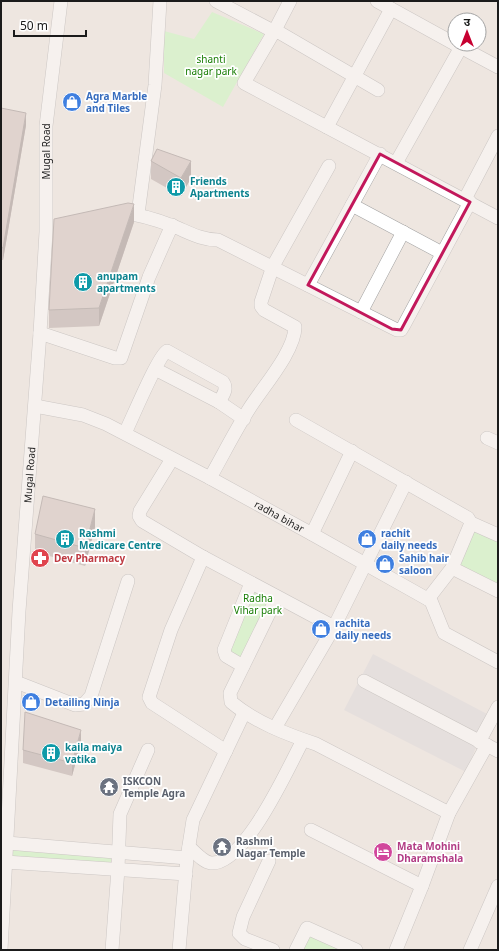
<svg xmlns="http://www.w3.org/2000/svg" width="499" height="951" viewBox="0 0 499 951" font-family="'Noto Sans','Noto Sans Devanagari',sans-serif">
	<rect width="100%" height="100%" fill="#eee6e0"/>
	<polygon fill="#dad8d9" points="373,654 489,715 466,772 344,710"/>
	<g fill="#c4fcb9">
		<polygon points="212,12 264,34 223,107 164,73 164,31 194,39"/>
		<polygon points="471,523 498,535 498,591 452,568"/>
		<polygon points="251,583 277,597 243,666 225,654"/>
		<polygon points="12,843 111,852 111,869 10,862"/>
		<polygon points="306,928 354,950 296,950"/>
	</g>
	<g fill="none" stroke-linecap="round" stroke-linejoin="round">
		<defs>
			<g id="minor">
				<polyline points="216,1 271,30 276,28 290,1"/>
				<polyline points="377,1 455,44"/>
				<polyline points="455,44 498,67"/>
				<polyline points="378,90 275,30 244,83 498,218"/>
				<polyline points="327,127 391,9"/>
				<polyline points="396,163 461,47"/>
				<polyline points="465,199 498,136"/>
				<polyline points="352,205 442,253"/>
				<path d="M118,212C137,214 155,219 173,226C188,232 201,240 218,240L397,330H401L404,325L470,202"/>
				<polyline points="138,214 155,85 160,1"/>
				<polyline points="308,285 380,154"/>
				<polyline points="361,312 403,232"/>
				<polyline points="40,333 115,358 121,358 149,277 172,225"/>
				<polyline points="219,402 244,419"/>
				<path id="s1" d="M35,406L83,415L106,424L210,478L312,534L431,601L444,633L498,662"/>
				<polyline points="296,420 468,518 471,523 452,568 428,599"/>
				<path d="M125,433C132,419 158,356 167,351L223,382C228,389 223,395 219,402L155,369"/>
				<polyline points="487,438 498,443"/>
				<polyline points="172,459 140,511 139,516 142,521 203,557 334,627"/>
				<path d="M210,478C223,455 235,431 249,409C262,388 295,351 295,327L264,310L261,306V302L273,266L329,166"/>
				<polyline points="471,523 498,535"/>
				<polyline points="312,534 352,451"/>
				<polyline points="203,557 171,630 149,697 152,703 226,751"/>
				<polyline points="452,568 498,591"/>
				<path d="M277,597L230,693L231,702C255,722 286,734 316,744L449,813"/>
				<polyline points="243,666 226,656 224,650 251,583"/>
				<polyline points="364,681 498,751"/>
				<polyline points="16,682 75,705 84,704 91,696 128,581"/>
				<polyline points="275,728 334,627 406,482"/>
				<polyline points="479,742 498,707"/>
				<polyline points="311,830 422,886 396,950"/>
				<polyline points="7,843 187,858"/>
				<path d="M189,847C195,852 203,862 211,863C245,865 288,768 303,740"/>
				<polyline points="269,861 243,917 239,933 245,939 273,950"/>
				<polyline points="5,862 186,874"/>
				<polyline points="422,886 449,813 487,745"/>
				<path id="s2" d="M1,950L19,611L40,333L46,232V126L61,1"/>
				<polyline points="112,950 118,869 120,814 148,750"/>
				<polyline points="179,950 187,858 193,820 244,713"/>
				<polyline points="296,950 307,928 356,950"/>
				<polyline points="470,950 498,886"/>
			</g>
		</defs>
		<use href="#minor" stroke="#a2a2a2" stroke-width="14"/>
		<use href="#minor" stroke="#fff" stroke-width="13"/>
	</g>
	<g fill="#b1a39f">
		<polygon points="1,108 26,125 3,260 1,260"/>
		<polygon points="151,161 191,178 181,196 151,179"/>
		<polygon points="134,222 99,326 49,328 49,310"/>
		<polygon points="95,527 85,566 35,552 35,534"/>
		<polygon points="81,743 72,776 23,763 23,750"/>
	</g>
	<g fill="#908482">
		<polygon points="26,113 26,125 3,260 3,248"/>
		<polygon points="191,161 191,178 181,196 181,178"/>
		<polygon points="134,204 134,222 99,326 99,308"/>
		<polygon points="95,509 95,527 85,566 85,548"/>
		<polygon points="81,730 81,743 72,776 72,763"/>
	</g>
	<g fill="#cebdb9" stroke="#908482">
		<polygon points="1,108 26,113 3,248 1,247"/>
		<polygon points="157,149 191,161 181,178 151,161"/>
		<polygon points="128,203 134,204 99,308 49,310 54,219"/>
		<polygon points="43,496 95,509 85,548 35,534"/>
		<polygon points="25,712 81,730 72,763 23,750"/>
	</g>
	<path d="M0 0H499V951H0ZM380,154L470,202L401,330L392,329L308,285Z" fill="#eee6e0" fill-opacity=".55" fill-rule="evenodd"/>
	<path fill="none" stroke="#c2185b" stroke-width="3" stroke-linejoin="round" d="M380,154L470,202L401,330L392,329L308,285Z"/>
	<defs>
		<symbol id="shop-disc" viewBox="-11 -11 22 22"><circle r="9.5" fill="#3f7fe0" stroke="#fff"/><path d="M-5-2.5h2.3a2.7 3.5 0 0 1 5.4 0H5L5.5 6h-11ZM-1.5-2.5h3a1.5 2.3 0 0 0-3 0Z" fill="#fff"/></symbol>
		<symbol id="building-disc" viewBox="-11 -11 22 22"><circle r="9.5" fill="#0f9aa8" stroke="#fff"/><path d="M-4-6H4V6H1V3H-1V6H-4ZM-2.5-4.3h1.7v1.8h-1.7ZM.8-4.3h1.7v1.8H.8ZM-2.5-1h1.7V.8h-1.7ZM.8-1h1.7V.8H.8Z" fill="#fff"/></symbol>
		<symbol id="pharmacy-disc" viewBox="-11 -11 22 22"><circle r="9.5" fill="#e0444e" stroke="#fff"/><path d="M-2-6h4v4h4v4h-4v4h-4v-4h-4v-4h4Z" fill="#fff"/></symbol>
		<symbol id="temple-disc" viewBox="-11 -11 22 22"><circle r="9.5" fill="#6b7280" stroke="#fff"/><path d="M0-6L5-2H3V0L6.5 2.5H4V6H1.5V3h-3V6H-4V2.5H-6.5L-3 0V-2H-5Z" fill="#fff"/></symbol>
		<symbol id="hotel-disc" viewBox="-11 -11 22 22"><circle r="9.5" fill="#d1479c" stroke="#fff"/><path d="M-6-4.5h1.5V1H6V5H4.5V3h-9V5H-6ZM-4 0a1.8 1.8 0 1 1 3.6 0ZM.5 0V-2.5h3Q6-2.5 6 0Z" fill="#fff"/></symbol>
	</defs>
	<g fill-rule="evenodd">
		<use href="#shop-disc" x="61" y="91" width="22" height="22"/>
		<use href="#building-disc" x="165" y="176" width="22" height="22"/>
		<use href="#building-disc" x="72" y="271" width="22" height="22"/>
		<use href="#building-disc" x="54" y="528" width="22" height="22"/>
		<use href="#shop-disc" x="356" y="528" width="22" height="22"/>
		<use href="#pharmacy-disc" x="29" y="547" width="22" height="22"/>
		<use href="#shop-disc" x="374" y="553" width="22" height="22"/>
		<use href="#shop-disc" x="310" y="618" width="22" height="22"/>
		<use href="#shop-disc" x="20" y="691" width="22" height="22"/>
		<use href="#building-disc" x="40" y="742" width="22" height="22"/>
		<use href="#temple-disc" x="98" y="776" width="22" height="22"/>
		<use href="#temple-disc" x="211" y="836" width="22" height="22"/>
		<use href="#hotel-disc" x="372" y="841" width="22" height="22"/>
	</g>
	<g text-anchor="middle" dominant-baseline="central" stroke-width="3.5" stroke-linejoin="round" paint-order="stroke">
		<g font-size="10" fill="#197e05" stroke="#fff">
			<text x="211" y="59">shanti<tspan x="211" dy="12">nagar park</tspan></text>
			<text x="258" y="598">Radha<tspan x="258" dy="12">Vihar park</tspan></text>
		</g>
		<g font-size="10" font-weight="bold" fill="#366cbe" stroke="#fff" text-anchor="start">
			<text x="86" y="96">Agra Marble<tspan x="86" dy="12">and Tiles</tspan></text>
			<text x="381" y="533">rachit<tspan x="381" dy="12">daily needs</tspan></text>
			<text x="399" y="558">Sahib hair<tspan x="399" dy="12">saloon</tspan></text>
			<text x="335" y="623">rachita<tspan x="335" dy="12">daily needs</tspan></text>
			<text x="45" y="702">Detailing Ninja</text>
		</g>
		<g font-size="10" fill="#1b1b1b" stroke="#fff">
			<text stroke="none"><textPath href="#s2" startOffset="800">Mugal Road</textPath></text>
			<text stroke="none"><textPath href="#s2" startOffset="476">Mugal Road</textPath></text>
			<text stroke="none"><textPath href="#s1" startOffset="270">radha bihar</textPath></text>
		</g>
		<g font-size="10" font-weight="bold" fill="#0d838f" stroke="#fff" text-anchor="start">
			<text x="190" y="181">Friends<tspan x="190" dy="12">Apartments</tspan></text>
			<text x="97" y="276">anupam<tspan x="97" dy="12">apartments</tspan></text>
			<text x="79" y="533">Rashmi<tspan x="79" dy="12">Medicare Centre</tspan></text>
			<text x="65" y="747">kaila maiya<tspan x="65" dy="12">vatika</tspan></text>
		</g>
		<g font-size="10" font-weight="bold" fill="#be3a42" stroke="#fff" text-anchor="start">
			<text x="54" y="558">Dev Pharmacy</text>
		</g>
		<g font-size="10" font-weight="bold" fill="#5b616d" stroke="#fff" text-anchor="start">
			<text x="123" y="781">ISKCON<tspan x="123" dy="12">Temple Agra</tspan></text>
			<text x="236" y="841">Rashmi<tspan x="236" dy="12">Nagar Temple</tspan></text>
		</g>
		<g font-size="10" font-weight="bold" fill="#b23c85" stroke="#fff" text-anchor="start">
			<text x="397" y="846">Mata Mohini<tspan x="397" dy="12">Dharamshala</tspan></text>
		</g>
	</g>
	<rect width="499" height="951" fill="none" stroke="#1b1b1b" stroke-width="4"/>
	<g transform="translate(467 32)"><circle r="19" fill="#ffffff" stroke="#a4a4a4"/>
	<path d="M0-3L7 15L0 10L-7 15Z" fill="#c70031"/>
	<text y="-6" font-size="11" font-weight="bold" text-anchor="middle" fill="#1b1b1b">उ</text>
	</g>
	<path d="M14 30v6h72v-6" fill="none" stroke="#1b1b1b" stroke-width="2"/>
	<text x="20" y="30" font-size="12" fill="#1b1b1b" stroke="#ffffff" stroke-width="3" paint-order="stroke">50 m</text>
</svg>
